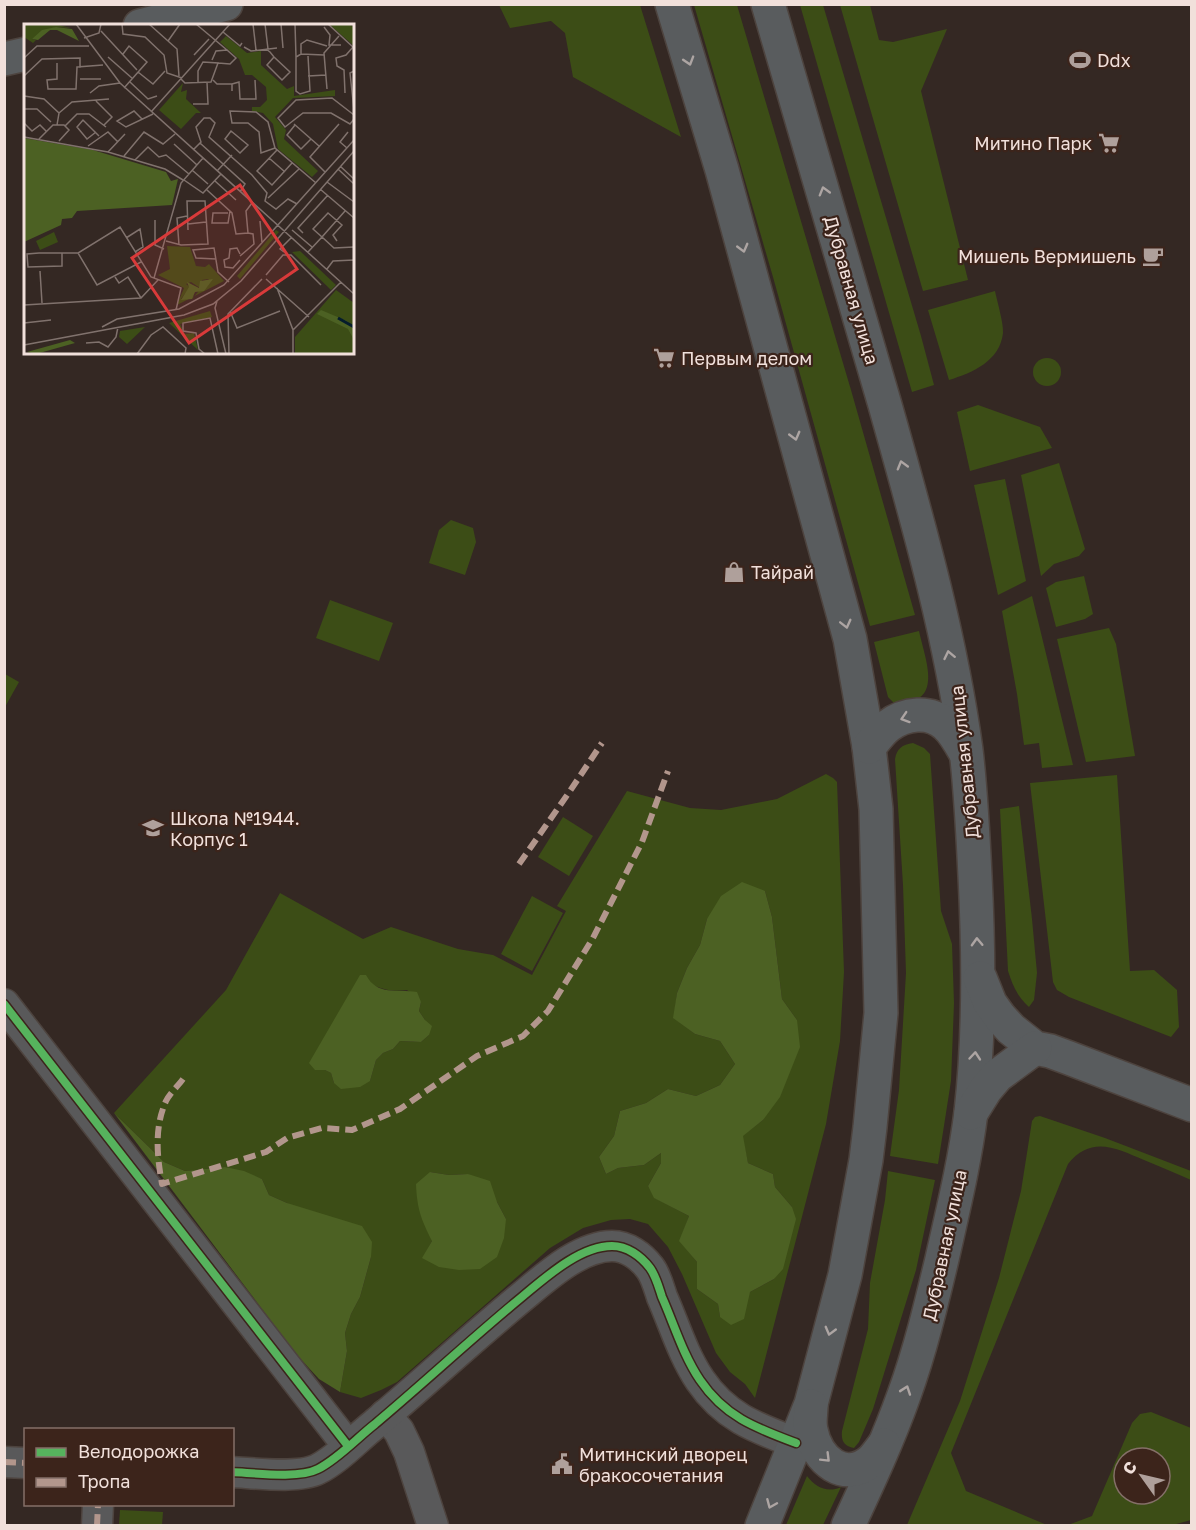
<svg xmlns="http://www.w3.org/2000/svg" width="1196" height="1530" viewBox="0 0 1196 1530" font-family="'Golos Text',sans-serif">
	<rect width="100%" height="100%" fill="#342823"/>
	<g fill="#3c4d16" fill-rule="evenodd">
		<polygon points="499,5 640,5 681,137 573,77 565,33 551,21 510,28"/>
		<polygon points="694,5 737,5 851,390 915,615 870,626 773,277"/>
		<polygon points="800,5 823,5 921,336 934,385 912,392"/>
		<polygon points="840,5 870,5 879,40 893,42 947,29 921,91 968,280 923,291"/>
		<path d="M995,291C997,301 1004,324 1003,333C1000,361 972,373 949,380L928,310Z"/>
		<circle cx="1047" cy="372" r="14"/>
		<polygon points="978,405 1040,427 1052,448 970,471 957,412"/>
		<polygon points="1059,463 1085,549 1079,556 1054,564 1041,576 1021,475"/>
		<polygon points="1005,479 1026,581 998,595 974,485"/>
		<polygon points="451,520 473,528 476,542 465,575 429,563 439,530"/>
		<polygon points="1084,576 1093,614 1085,619 1056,627 1046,588 1056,582"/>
		<polygon points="1032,596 1073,765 1042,768 1039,743 1024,745 1017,694 1002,611"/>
		<polygon points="330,600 393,623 379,661 316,638"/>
		<polygon points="1109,628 1116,644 1135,756 1086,762 1057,639"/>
		<path d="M919,631C926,663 945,705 894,703L888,697L874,642Z"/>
		<polygon points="5,674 19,682 5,707"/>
		<path d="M913,743L924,748L930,754L941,911L952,944L954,1003L951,1081L938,1164L890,1156L899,1090L906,973L903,885L895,759C897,748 902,745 913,743Z"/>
		<path d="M826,774L833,778L837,782L844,972L840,1041L826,1124L755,1398L745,1384L730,1372L716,1353L682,1274L668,1247L648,1224L630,1219L611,1220L583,1228L550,1248L397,1382L381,1390L361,1398L340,1392L347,1351L345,1333L351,1314L360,1297L371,1257L287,1203L269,1195L262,1179L225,1167L185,1171L164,1162L151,1149L114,1113L226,990L280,893L363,939L391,927L458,949L493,955L532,975L566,911L557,906L627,791L690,808L721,810L777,799ZM765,891L772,917L782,999L797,1020L763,1120L742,1136L748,1163L773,1174L775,1187L792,1207L774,1279L750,1292L720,1317L718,1304L697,1289V1262L680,1241L689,1216L655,1198L648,1186L661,1163V1153L644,1165L618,1168L606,1174L599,1157L614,1136L620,1111L646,1103L668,1089L696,1096L720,1085L735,1064L720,1041L695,1034L674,1018L677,993L687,968L700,945L707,919ZM370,983C381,990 394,992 407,990L421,1002L419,1011L425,1020L429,1035L421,1042L400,1041L393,1049L383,1053L376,1060L370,1081L334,1083L331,1073L325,1070ZM430,1172L449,1175L468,1174L497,1202L506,1219L423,1258L432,1241Z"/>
		<polygon points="1117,775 1130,971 1154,970 1177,990 1179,1027 1171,1037 1069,997 1057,990 1053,982 1030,783"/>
		<path d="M1019,806L1032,919L1037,973L1034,1000L1029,1007C1017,996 1013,986 1008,971L1000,809Z"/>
		<polygon points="563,817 593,836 569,876 538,857"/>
		<polygon points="532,896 563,913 532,971 501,954"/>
		<path d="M1040,1116L1105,1138L1191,1171V1180C1176,1173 1160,1167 1144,1160C1116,1148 1091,1135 1068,1164L951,1453L966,1491L1047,1525H907L960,1401L999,1278L1021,1191L1032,1121L1035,1117Z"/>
		<path d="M888,1171L935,1180L916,1270L873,1409L859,1442L854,1448C844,1446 841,1441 842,1431L868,1329L870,1283L885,1200Z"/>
		<path d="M1151,1412L1191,1428V1520L1169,1526L1068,1525L1092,1516L1132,1423L1140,1414ZM1124,1458H1160V1494H1124Z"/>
		<path d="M807,1476C816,1488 828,1493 841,1487L823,1525H786Z"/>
		<polygon points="120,1510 163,1512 162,1525 119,1525"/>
	</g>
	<g fill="#4c6123">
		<polygon points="742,882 765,891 772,917 782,999 797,1020 800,1047 780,1097 763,1120 743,1136 748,1163 773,1174 775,1187 792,1207 796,1219 783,1269 774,1279 750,1292 744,1319 731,1325 720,1317 718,1304 697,1289 697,1262 679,1241 689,1216 654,1198 648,1186 661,1163 661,1153 644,1165 618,1168 606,1174 599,1157 614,1136 620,1111 646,1103 668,1089 696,1096 720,1085 735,1064 720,1041 695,1034 673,1018 677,993 687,968 700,945 707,919 721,896"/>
		<path d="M360,975H366C377,996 397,989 417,992L421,1002L419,1011L425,1020L432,1026L429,1035L421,1042L400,1041L393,1049L383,1053L376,1060L370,1081L360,1087L341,1089L334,1083L331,1073L325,1070H315L309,1063Z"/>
		<polygon points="114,1113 151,1149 164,1162 185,1171 225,1167 244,1171 262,1179 269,1195 287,1203 362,1226 372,1242 371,1257 360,1297 351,1314 345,1333 347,1351 340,1392 319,1379 296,1354"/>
		<path d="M430,1172L449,1175L468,1174L490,1181L497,1202L506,1219L504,1238L497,1257L480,1269L459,1270L439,1267L422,1258L432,1241C421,1219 417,1209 416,1184Z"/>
	</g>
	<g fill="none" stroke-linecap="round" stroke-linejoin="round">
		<defs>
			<g id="street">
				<polyline points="4,1004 348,1446"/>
				<polyline points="385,1415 399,1431 409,1452 433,1526"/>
				<polyline points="4,1462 26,1463"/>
				<path d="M232,1472C254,1473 299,1479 318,1469C338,1459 357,1438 375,1424C425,1382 472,1338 523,1296C546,1277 580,1246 612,1246C627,1246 641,1256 650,1268C656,1276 659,1288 662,1297C674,1324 683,1355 700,1380C725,1417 756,1428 796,1443"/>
				<polyline points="97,1526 98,1504"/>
			</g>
			<g id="secondary">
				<polyline points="672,4 722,170 850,639 869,747 876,809 881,1013 870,1127 866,1160 845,1275 811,1404 762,1526"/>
				<path d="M768,4C808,138 847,272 885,405C917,519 950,633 966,750C971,792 973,834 975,876C979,955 980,1033 971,1112C965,1161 953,1210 942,1259C931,1305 920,1351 904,1395C888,1440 868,1483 848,1526"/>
				<polyline points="140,26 226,4"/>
				<polyline points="4,59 26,54"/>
				<path d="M869,747C875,740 881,731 888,726C905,713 930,710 946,725C954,732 960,743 965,752"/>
				<polyline points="980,978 990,1003 1000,1017 1011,1029 1035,1048 1050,1051 1069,1058 1192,1105"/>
				<polyline points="971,1113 986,1089 997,1076 1035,1048"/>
				<path d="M811,1406C811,1414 809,1422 811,1430C816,1460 845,1484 872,1460C877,1455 880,1450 884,1445"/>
			</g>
		</defs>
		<use href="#street" stroke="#4d433e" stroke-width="33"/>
		<use href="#secondary" stroke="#4d433e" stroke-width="36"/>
		<use href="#street" stroke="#59595a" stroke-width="30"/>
		<use href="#secondary" stroke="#595c5e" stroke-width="33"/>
		<g stroke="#b2968c" stroke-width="6" stroke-dasharray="12 6" stroke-linecap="butt">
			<polyline points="519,864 570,791 602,743"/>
			<path d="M183,1079C178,1086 170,1093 166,1101C154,1128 157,1156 162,1184L266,1152L287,1138L322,1128L352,1130L400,1109L477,1056L523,1036L548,1011L593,938L642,842L668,771"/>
			<polyline points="4,1462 26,1463"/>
			<polyline points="97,1526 98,1504"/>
		</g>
		<defs>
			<g id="cycleway">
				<polyline points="4,1004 348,1446"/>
				<path d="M232,1472C254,1473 299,1479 318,1469C338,1459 357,1438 375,1424C425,1382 472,1338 523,1296C546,1277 580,1246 612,1246C627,1246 641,1256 650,1268C656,1276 659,1288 662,1297C674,1324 683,1355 700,1380C725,1417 756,1428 796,1443"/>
			</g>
		</defs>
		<use href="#cycleway" stroke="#3c241b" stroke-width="11"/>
		<use href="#cycleway" stroke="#56b35d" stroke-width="8"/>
	</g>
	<defs><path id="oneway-chevron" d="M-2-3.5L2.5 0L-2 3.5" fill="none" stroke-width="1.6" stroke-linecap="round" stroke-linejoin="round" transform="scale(1.5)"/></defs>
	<g stroke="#ada5a3">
		<use href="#oneway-chevron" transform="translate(689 61) rotate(73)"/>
		<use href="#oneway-chevron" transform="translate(824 191) rotate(-106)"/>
		<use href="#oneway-chevron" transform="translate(743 248) rotate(75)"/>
		<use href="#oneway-chevron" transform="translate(795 436) rotate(75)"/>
		<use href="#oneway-chevron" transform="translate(902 465) rotate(-106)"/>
		<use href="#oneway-chevron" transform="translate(846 624) rotate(76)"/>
		<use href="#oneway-chevron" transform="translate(949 655) rotate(-102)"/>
		<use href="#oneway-chevron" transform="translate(905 718) rotate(162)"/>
		<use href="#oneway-chevron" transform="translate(977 942) rotate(-92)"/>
		<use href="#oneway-chevron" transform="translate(975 1056) rotate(-85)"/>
		<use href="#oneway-chevron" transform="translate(830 1331) rotate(105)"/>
		<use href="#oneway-chevron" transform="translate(906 1390) rotate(-71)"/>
		<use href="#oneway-chevron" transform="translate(826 1458) rotate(45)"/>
		<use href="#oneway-chevron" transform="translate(771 1504) rotate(113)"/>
	</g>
	<defs>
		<symbol id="stadium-bare" viewBox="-9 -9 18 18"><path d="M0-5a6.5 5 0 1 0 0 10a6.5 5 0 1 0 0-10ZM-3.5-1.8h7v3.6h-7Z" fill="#afa09b" stroke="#3c241b" stroke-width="2.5" paint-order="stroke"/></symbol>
		<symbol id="supermarket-bare" viewBox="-9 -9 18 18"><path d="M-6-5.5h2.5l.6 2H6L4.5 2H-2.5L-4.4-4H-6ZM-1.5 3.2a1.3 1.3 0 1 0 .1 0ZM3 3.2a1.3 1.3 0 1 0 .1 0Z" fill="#afa09b" stroke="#3c241b" stroke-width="2.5" paint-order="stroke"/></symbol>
		<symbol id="cafe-bare" viewBox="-9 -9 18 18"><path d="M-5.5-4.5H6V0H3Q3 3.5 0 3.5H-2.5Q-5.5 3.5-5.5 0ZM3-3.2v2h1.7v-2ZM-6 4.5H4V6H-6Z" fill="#afa09b" stroke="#3c241b" stroke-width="2.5" paint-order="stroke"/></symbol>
		<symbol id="shop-bare" viewBox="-9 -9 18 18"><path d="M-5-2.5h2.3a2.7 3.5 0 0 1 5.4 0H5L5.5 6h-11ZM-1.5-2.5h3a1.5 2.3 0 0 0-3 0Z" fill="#afa09b" stroke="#3c241b" stroke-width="2.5" paint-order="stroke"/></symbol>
		<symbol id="school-bare" viewBox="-9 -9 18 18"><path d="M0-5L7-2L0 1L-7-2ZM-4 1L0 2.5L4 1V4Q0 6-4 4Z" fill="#afa09b" stroke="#3c241b" stroke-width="2.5" paint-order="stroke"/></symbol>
		<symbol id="civic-bare" viewBox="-9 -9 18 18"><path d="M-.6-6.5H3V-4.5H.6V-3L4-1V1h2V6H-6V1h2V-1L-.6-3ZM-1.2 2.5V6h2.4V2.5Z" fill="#afa09b" stroke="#3c241b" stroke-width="2.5" paint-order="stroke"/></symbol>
	</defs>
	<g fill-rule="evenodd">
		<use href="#stadium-bare" x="1065" y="45" width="30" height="30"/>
		<use href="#supermarket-bare" x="1094" y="128" width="30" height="30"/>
		<use href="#cafe-bare" x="1138" y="241" width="30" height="30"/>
		<use href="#supermarket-bare" x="649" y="343" width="30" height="30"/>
		<use href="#shop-bare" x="719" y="557" width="30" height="30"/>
		<use href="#school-bare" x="138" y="813" width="30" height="30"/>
		<use href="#civic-bare" x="547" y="1449" width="30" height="30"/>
	</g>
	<g text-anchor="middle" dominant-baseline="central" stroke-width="4.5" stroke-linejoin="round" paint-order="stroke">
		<g font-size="18" fill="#f1e0db" stroke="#3c241b" text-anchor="start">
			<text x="1097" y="60">Ddx</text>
			<text x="1092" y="143" text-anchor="end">Митино Парк</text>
			<text x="1136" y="256" text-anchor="end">Мишель Вермишель</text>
			<text x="681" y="358">Первым делом</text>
			<text x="751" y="572">Тайрай</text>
			<text x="170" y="818">Школа №1944.<tspan x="170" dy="21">Корпус 1</tspan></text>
			<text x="579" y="1454">Митинский дворец<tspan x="579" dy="21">бракосочетания</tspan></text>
		</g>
		<g font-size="18" fill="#f1e0db" stroke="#3c241b">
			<text transform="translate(852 290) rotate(74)">Дубравная улица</text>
			<text transform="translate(964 762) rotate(-96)">Дубравная улица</text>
			<text transform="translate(944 1245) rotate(-78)">Дубравная улица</text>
		</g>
	</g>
	<g transform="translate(24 24)">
		<rect width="330" height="330" fill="#342823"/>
		<path d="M0,0H30L47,4L32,3L8,15L12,16L9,19L0,13ZM305,0H326L330,4V22ZM202,12L223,29L237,27V41L263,65L270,62V72L311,66V72L269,74L251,93L262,106L260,115L294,147L288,153L254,125L249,100L239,89L228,87V83H236L243,76L242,63L228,51H221L215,35L196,18ZM159,59L157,68L163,66L162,75L177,89H172L157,105L135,86ZM252,206L255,208L216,255L213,252ZM30,208L34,218L16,226L12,217ZM143,222L166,223L172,242L181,243L185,240L200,257L153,281L160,264L134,251L146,245ZM185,255L168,275H157L166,263L162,260L167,258L176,264L178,256ZM276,227L312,261L307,266L268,228ZM312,266L330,279V330H271V313ZM186,287L188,293L156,300L161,310L170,309L174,326L145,299ZM121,303L103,320L95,313L96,307Z" fill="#3c4d16" fill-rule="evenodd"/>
		<path d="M32,3L48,5L55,17L33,6H26L14,16L8,15L18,6ZM0,114L69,126L142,148L147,157L154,155L148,181L53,187L48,194L38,195L37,201L0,218ZM189,255L180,267L171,268L168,275L157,276L165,263L163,258L175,264L176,257ZM297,286L323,297L330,305V316L324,305L293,290ZM46,316L51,319L12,330L3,328Z" fill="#4c6123"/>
		<path fill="none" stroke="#051c2c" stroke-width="3" d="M314,294L330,303"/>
		<path fill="none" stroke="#80726d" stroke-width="1.5" d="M52,0L96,59L330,270M98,0L99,10L121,13L140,31L143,49L158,54M125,0L153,25L155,52M172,0L203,26M229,0L232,26M241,0L244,25M257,0L259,24M271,0L272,33M304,0L330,24M300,3L306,11L305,21H317M77,7L113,46M199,8L216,22L218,19M60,14L75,9L77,0M144,17L156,0M220,23L227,27L253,24M242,25L246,28L250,33L266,48L258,56L243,41L250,33M99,30L105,22L123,38L100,64M277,30V20L283,16L303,22M170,31L185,15M284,32L286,67L276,70L272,67V33L277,30L300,31M84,33L109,55M0,34L13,22H65M188,36L192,27L203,26L212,34L206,40L194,39M33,39V55L23,56L24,65H52L53,43L79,41M330,47L326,49L330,86M114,48L129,60L141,47M0,52L18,35L56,34V44M284,52L302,51M56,55H77M157,55L161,59L187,58L194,39L179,38L174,47V58M189,56L193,60H208V67M106,58L124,75L133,72M208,60L215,58L216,75H232L231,56M303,65L300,29L315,12M66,69L75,62L96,59M321,69L320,46L313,42L312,34L322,31L329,23M0,72L20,75L35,89L33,101M72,77L88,93L80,101M169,80H184L183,58M0,85H13L27,98M127,88L206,0M35,89L48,78L85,75M330,91L308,74L272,76L254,94L261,103L279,89H307L326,100L330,95M118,95L110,87L93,97L102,103L129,90M0,99L8,107L16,101L22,107M270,100L295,122M271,101L263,111L277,125L287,115M41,102L53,90H65L82,103M207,107L224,121L216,129L201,115ZM72,108L63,115L53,103L59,96L75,112M0,113L84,128L141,145L159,156M15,115L29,101H40L45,106L35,117M176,119L221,160L216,168M150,120L173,141M64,122L84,108L94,118M251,124L237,129L235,108L224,99H208L206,87L232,88L244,98L251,124L292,159M323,124L316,118L324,108M169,126L177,118L172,103L180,94H186L191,99L185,113L228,151L243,169L241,177L252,185L264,175L273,180M253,126L233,147L248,161L268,139M84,128L101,110M100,132L120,108L139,120L151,110M245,134L261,148M111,136L124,123L135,133L142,131L165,150M316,142L330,155M314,145L330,160M168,146L184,160M193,147L208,131M301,148L286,133L315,100M160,156L179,169L197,150M191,157L212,176M303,158L330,178M296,165L330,194M183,166L208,189L212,210L224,209L222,187L228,179M244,174L275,145M321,187L298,213L310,224L330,223M204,189H189L188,199H204L206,187M131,196V221L140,225M236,197L238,219M164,200L182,198M268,206L288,223M279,209L274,204L304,171M102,214L116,205L119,223L111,228M142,217L157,221L184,220L181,177H163L164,206M155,221L153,194L163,192M260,228L256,225L268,213M284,228L298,213L289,205L304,189L318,201L309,211L313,217M38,229V242L4,243L3,230L15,229H54M216,230L213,224L206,225L205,234L200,236L201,243L209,244L216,236M216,232L230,220L229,210L224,209M192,235L172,234L169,226L190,224L194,248L205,258M117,238L73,261L54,229L96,203L127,253L157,264L152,286M303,245L309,237L330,236M16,247L18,279M242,251L259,231H267L297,261M91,253L95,259L104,253L117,274M130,254L157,159L179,134M242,255L285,293M253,264L269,306V330M193,277L191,284L202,330M0,281L117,274L134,256M206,287L213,304L256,287M0,299L27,296M78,303L93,295L155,285L200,261L330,116M269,306L317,258M62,319L75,318L84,323L92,313L94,303M0,321L160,291L189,280L217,257L330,127M113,330L127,311L139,303L162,324L161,330M181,330L175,325L172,309L159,307V299L186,294L194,330M205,330L204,290L238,255"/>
		<path fill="#d93a3a" fill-opacity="0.15" stroke="#d93a3a" stroke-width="3" d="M216,161L273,245L165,319L108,234Z"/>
		<rect width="330" height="330" fill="none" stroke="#f1e0db" stroke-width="3"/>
	</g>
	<rect width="1196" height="1530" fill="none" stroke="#f1e0db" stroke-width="12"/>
	<rect x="24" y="1428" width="210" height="78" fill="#3c241b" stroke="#846f68" stroke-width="1.5"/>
	<rect x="36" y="1448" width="30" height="9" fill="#56b35d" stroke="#846f68" stroke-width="1.5"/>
	<text x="78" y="1458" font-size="18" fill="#f1e0db">Велодорожка</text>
	<rect x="36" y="1478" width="30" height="9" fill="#b2968c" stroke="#846f68" stroke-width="1.5"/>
	<text x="78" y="1488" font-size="18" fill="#f1e0db">Тропа</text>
	<g transform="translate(1142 1476) rotate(304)"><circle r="28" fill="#3c241b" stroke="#846f68" stroke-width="1.5"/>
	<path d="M0-4.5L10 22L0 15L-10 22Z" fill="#afa09b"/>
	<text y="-9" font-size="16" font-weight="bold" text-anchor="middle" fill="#f1e0db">С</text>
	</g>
</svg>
